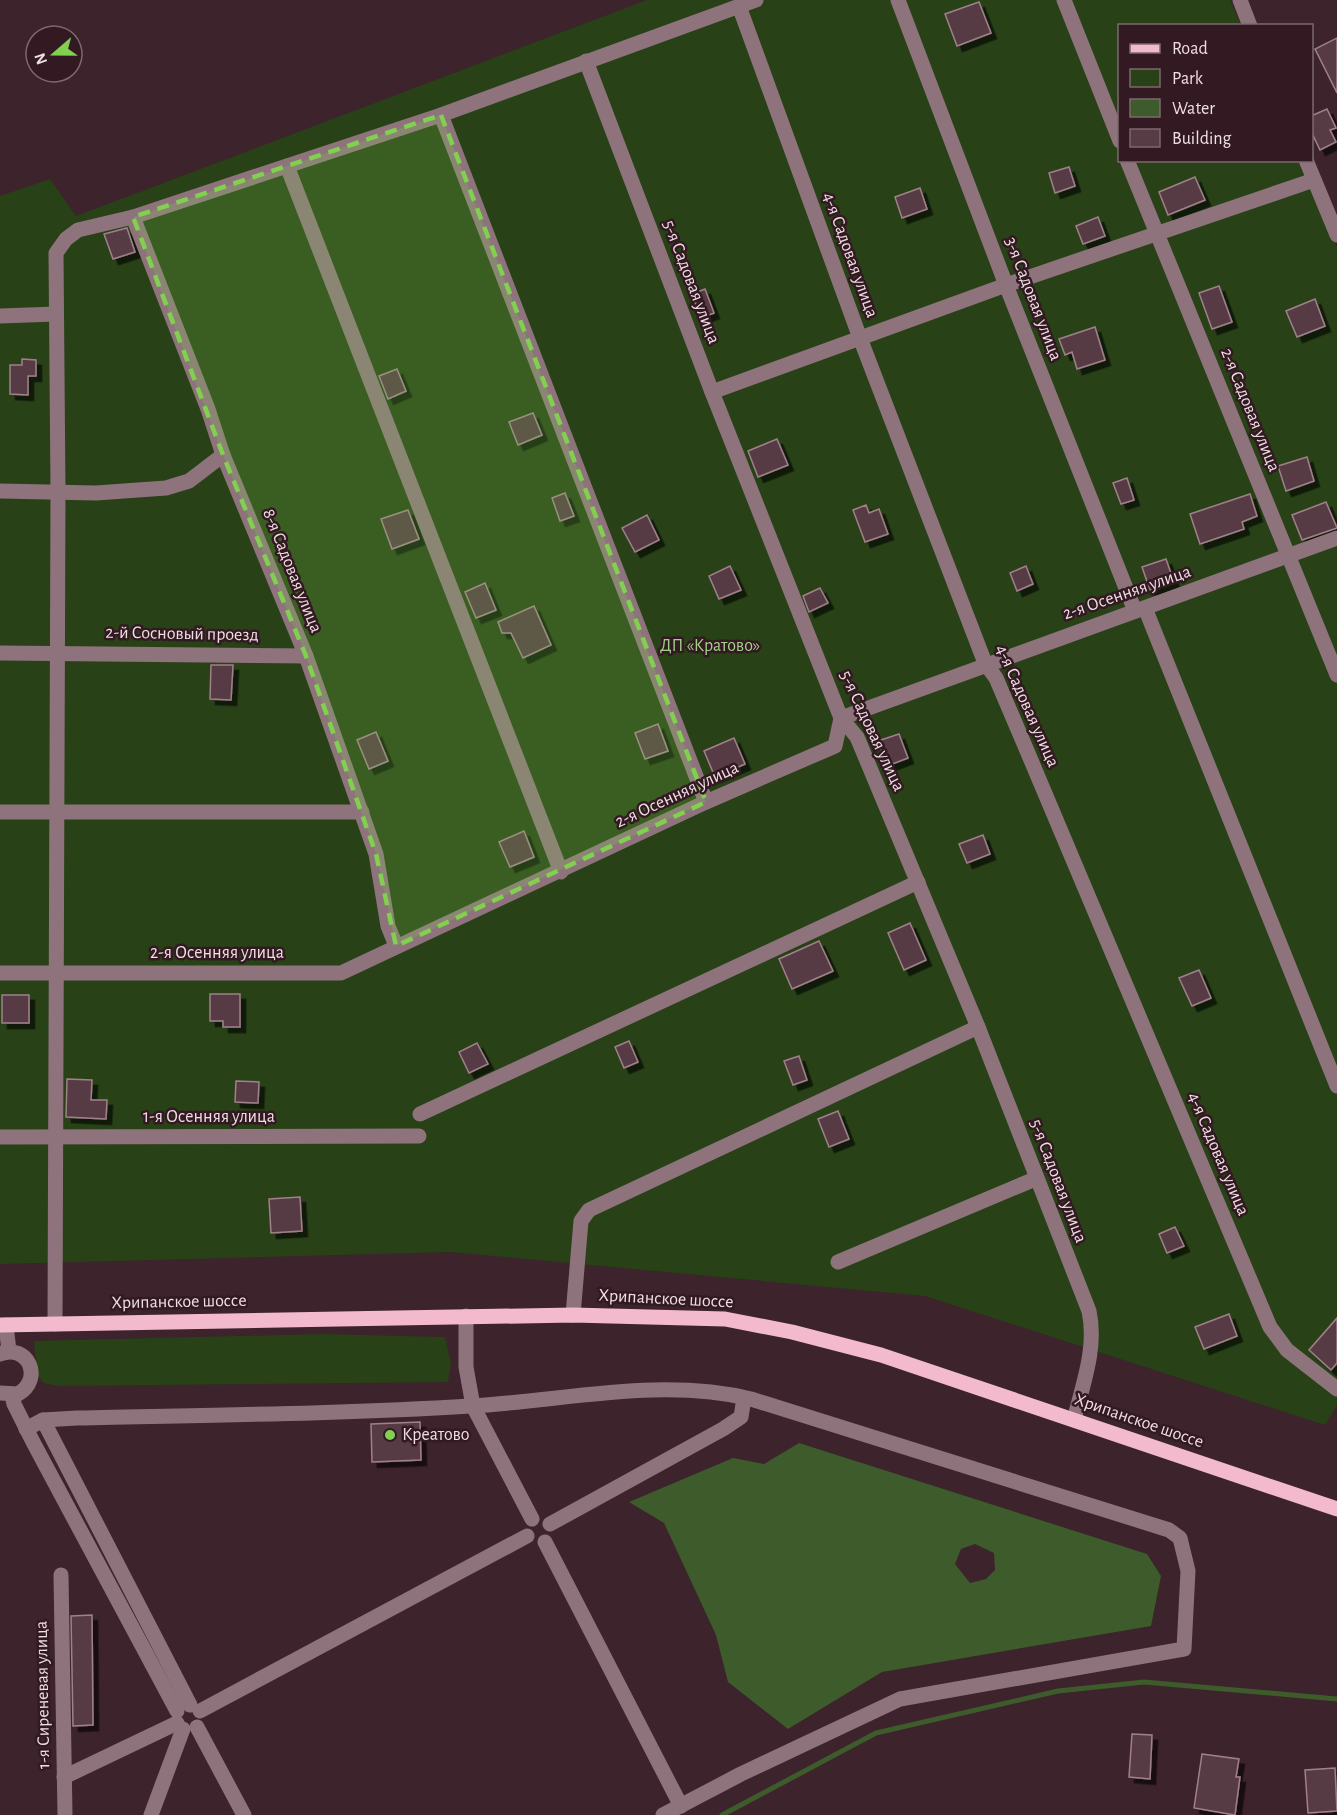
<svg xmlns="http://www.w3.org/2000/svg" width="1337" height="1815" viewBox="0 0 1337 1815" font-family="'Alegreya Sans',sans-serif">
	<defs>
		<filter id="shadow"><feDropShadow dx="5.5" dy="5.5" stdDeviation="0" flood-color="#0009"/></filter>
	</defs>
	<rect width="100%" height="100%" fill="#3c232c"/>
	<g fill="#284117">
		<polygon points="647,0 1230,0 1241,25 1120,26 1120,160 1300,161 1337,247 1337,1405 1325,1425 925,1296 450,1252 0,1264 0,196 50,179 76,216"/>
		<polygon points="322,1334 445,1337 451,1363 448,1382 58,1386 43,1383 37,1374 34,1341"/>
	</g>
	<path fill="#3d5b2b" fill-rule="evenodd" d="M799,1443L1147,1554L1161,1576L1151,1626L882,1672L788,1729L728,1682L716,1635L664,1523L629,1502L733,1458L764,1464ZM975,1544L994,1553L995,1570L986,1579L970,1583L955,1564L961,1549Z"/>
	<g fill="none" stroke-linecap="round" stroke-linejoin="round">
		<polyline stroke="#3d5b2b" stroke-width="5" points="722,1815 876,1733 1058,1691 1144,1682 1337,1699"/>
	</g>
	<g fill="#573b45" stroke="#a0808b" stroke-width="1.5" filter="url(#shadow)">
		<polygon points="979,2 991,33 957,46 945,14"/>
		<polygon points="1337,38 1337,93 1315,49"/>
		<polygon points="1327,109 1336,128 1330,130 1336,142 1320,150 1311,131 1311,116"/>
		<polygon points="1069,167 1075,186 1055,193 1049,173"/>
		<polygon points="1195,177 1205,200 1168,215 1159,192"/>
		<polygon points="920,188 927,209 902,218 895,197"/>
		<polygon points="1098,217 1105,236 1083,244 1076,226"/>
		<polygon points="127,228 135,252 113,259 104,234"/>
		<polygon points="1219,286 1232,322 1212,329 1199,293"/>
		<polygon points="705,289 714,313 701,318 692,294"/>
		<polygon points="1315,299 1325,326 1297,337 1286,311"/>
		<polygon points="1095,327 1105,360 1077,369 1072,352 1065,355 1059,339"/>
		<polygon points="22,359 36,360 36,376 28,376 28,395 10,394 10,365 22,365"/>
		<polygon points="397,369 406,391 388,399 379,376"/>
		<polygon points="533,413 542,435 518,445 509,422"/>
		<polygon points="777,439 788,465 758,477 748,451"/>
		<polygon points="1307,457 1314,481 1286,491 1278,466"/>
		<polygon points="1127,478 1134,500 1121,504 1113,483"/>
		<polygon points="565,493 574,516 560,521 552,498"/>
		<polygon points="1250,494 1257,516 1242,522 1244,529 1200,544 1190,514"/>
		<polygon points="1326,502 1337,528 1302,540 1292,515"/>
		<polygon points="866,505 869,513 879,509 888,534 865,542 853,510"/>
		<polygon points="408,510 419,539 392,549 381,519"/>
		<polygon points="647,515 659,540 635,552 622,528"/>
		<polygon points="1166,559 1174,582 1150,590 1142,567"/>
		<polygon points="730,566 741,590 719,599 709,576"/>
		<polygon points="1026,566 1033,584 1017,591 1010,573"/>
		<polygon points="485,583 496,610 476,618 465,592"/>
		<polygon points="820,588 828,603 809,612 803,596"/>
		<polygon points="534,606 551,645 523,658 511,633 502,633 498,622"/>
		<polygon points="211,665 233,665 231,700 210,699"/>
		<polygon points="658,724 668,751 645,759 635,733"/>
		<polygon points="376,732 388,761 369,769 357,740"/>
		<polygon points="899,734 908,758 887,766 878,741"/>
		<polygon points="734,738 745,764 715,777 704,751"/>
		<polygon points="524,831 534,857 510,867 499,842"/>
		<polygon points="983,835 990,854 967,863 959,844"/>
		<polygon points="910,923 926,960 904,970 888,933"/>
		<polygon points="819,941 833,971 792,989 779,959"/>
		<polygon points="1199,970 1211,998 1192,1006 1179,978"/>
		<polygon points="210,994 240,994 240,1027 223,1027 223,1021 210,1021"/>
		<rect x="2" y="995" width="27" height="28"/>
		<polygon points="629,1041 638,1062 624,1068 615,1047"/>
		<polygon points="477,1043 488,1064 469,1073 459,1052"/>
		<polygon points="799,1056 807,1080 793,1085 784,1061"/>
		<polygon points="67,1079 92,1080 91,1100 107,1100 106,1119 66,1117"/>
		<polygon points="236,1081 259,1082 258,1103 235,1102"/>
		<polygon points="838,1111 849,1139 829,1147 818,1119"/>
		<polygon points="300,1197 302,1231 271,1233 269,1199"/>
		<polygon points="1175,1227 1184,1246 1167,1253 1159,1234"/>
		<polygon points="1229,1314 1237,1336 1204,1349 1195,1327"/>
		<polygon points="1337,1318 1337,1363 1331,1370 1309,1350"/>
		<polygon points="420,1422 421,1460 372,1462 371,1424"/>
		<polygon points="92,1615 93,1725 73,1726 71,1616"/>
		<polygon points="1132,1734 1152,1735 1150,1779 1129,1777"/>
		<polygon points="1202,1754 1239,1759 1236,1777 1240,1777 1235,1815 1194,1808"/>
		<polygon points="1335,1768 1337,1811 1308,1813 1305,1770"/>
	</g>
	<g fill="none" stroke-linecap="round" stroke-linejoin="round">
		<g stroke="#8e737c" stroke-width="15">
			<polyline points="898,0 1006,285 1135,611"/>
			<polyline points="1064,0 1120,141"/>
			<polyline points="1240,0 1250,26"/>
			<polyline points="739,6 860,338 985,663 996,678 1025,746 1270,1327 1287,1350 1337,1389"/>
			<path d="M586,61L712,392L841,718L857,737L978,1027L1089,1311C1097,1347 1083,1384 1074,1420"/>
			<polyline points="441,115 706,802"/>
			<polyline points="1127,160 1337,675"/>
			<polyline points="1306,160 1337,235"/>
			<polyline points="287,166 561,872"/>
			<polyline points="133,217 208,409 223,455 306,656 376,854 388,926 396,946"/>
			<polyline points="0,316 56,314"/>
			<polyline points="712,392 1006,285 1314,180"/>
			<polyline points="0,491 96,493 166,488 189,481 223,455"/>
			<polyline points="1145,608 1337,1086"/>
			<polyline points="0,653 306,656"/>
			<polyline points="0,812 362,812"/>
			<polyline points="0,973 341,973 706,802 835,746 841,718 1337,538"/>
			<polyline points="420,1114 918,882"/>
			<polyline points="0,1137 419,1136"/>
			<polyline points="838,1262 1035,1179"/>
			<polyline points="573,1315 581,1221 589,1210 978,1027"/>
			<polyline points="466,1316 466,1367 473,1406 532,1519"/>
			<polyline points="55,1324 58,491 56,253 66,239 78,230 133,217 441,115 756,0"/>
			<polyline points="6,1325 9,1351"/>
			<path d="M0,1354C28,1343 44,1379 18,1394L0,1393"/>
			<polyline points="12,1395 14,1404 33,1442 177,1711"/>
			<polyline points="43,1420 190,1705"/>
			<path d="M26,1429L43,1420L77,1418C208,1415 340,1414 471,1406C563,1401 660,1377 751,1399L1169,1530L1180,1538L1188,1571L1184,1649L900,1699L741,1774L663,1815"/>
			<polyline points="550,1524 723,1429 741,1417 744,1398"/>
			<polyline points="545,1542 681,1806"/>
			<polyline points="61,1575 65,1815"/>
			<polyline points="200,1711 527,1536"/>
			<polyline points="197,1727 244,1815"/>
			<polyline points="64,1777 177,1723"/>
			<polyline points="151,1815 183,1729"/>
		</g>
		<polyline stroke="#f2bacc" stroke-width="15" points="0,1325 573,1315 725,1319 792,1332 881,1355 1337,1509"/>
	</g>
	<path fill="#82d04f" fill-opacity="0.2" stroke="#82d04f" stroke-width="4.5" stroke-dasharray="12 8" stroke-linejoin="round" d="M441,115L706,802L396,946L376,854L306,656L223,455L133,217Z"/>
	<circle fill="#82d04f" stroke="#321922" stroke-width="2" cx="390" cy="1435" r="6"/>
	<g text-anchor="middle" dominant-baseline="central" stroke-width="5" stroke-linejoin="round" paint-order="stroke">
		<g font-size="18" fill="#efdee3" stroke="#321922">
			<text transform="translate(850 255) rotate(70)">4-я Садовая улица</text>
			<text transform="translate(691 282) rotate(69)">5-я Садовая улица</text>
			<text transform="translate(1033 299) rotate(69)">3-я Садовая улица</text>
			<text transform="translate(1250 410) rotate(68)">2-я Садовая улица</text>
			<text transform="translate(292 571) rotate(68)">8-я Садовая улица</text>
			<text transform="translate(1127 593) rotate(-19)">2-я Осенняя улица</text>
			<text transform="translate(182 634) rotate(1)">2-й Сосновый проезд</text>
			<text transform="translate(1027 706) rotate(66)">4-я Садовая улица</text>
			<text transform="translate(872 731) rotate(65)">5-я Садовая улица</text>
			<text transform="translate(677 795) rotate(-25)">2-я Осенняя улица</text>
			<text x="217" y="953">2-я Осенняя улица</text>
			<text x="209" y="1117">1-я Осенняя улица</text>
			<text transform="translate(1218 1154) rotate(67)">4-я Садовая улица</text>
			<text transform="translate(1058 1181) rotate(69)">5-я Садовая улица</text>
			<text transform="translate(666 1299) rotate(3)">Хрипанское шоссе</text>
			<text transform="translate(179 1302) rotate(-1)">Хрипанское шоссе</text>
			<text transform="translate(1139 1421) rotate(19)">Хрипанское шоссе</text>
			<text transform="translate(43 1695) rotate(-91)">1-я Сиреневая улица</text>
		</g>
		<g font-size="18" fill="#a2d188" stroke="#321922">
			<text x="710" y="646">ДП «Кратово»</text>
		</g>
		<g font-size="18" fill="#efdee3" stroke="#321922" text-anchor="start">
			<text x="402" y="1435">Креатово</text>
		</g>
	</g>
	<rect x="1118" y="24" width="195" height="138" fill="#321922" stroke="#7e686f" stroke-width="1.5"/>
	<rect x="1130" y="44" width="30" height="9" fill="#f2bacc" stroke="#7e686f" stroke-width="1.5"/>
	<text x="1172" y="54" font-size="18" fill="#efdee3">Road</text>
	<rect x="1130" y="69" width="30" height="18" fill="#284117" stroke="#7e686f" stroke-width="1.5"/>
	<text x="1172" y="84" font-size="18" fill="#efdee3">Park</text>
	<rect x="1130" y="99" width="30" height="18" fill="#3d5b2b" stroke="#7e686f" stroke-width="1.5"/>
	<text x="1172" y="114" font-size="18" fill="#efdee3">Water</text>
	<rect x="1130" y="129" width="30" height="18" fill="#573b45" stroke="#7e686f" stroke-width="1.5"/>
	<text x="1172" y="144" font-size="18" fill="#efdee3">Building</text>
	<g transform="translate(54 54) rotate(250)"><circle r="28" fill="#321922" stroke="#7e686f" stroke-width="1.5"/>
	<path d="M0-4.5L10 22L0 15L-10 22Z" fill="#82d04f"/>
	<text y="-9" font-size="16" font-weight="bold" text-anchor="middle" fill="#efdee3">N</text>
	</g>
</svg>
